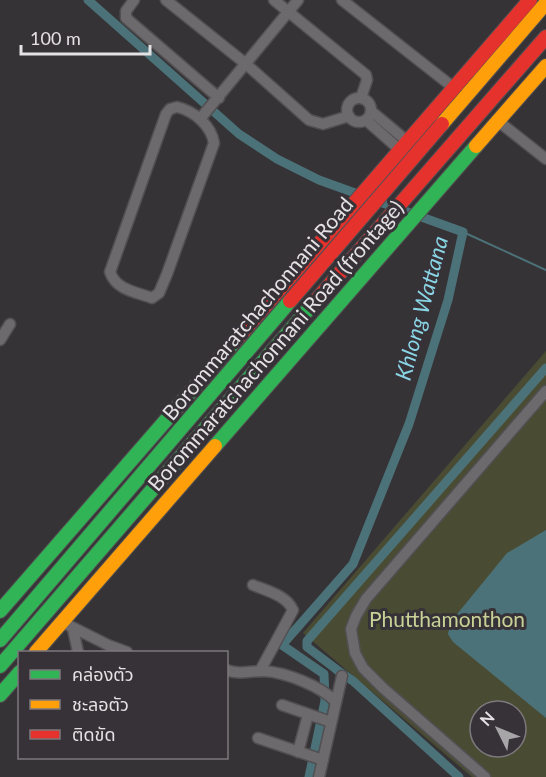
<svg xmlns="http://www.w3.org/2000/svg" width="546" height="777" viewBox="0 0 546 777" font-family="Lato,'Noto Sans Thai',sans-serif">
	<rect width="100%" height="100%" fill="#363336"/>
	<path fill="#494c33" fill-rule="evenodd" d="M546,351V777H472L303,633ZM480,711H516V747H480Z"/>
	<polygon fill="#4c7279" points="546,530 546,718 453,642 448,634 450,625 458,613 507,553"/>
	<g fill="none" stroke-linecap="round" stroke-linejoin="round">
		<polyline stroke="#4c7279" stroke-width="2" points="463,232 546,270"/>
		<g stroke="#4c7279" stroke-width="9">
			<polyline points="88,0 239,134 277,159 319,180 463,232 448,300 409,424 353,564 282,645 324,674 325,701 309,777"/>
			<polyline points="336,669 307,647 307,641 546,368"/>
			<polyline points="337,670 353,681 459,777"/>
		</g>
		<defs>
			<g id="street">
				<polyline points="134,0 126,11 126,18 219,98"/>
				<polyline points="166,0 246,64 309,120 323,124 349,116"/>
				<polyline points="274,0 366,75 367,80 361,98"/>
				<polyline points="342,0 454,88"/>
				<circle cx="359" cy="110" r="12"/>
				<path d="M177,107C194,111 211,125 214,143L167,274L159,293L152,298C136,292 116,290 110,272L166,114L170,109Z"/>
				<polyline points="371,111 407,141"/>
				<polyline points="200,119 298,0"/>
				<polyline points="366,120 400,150"/>
				<polyline points="498,121 546,159"/>
				<polyline points="0,340 10,324"/>
				<path d="M253,585C267,591 286,595 293,610L260,671"/>
				<polyline points="62,622 108,645 127,652"/>
				<polyline points="73,629 78,652"/>
				<path d="M226,670C241,675 249,671 263,671C285,672 321,686 336,702"/>
				<polyline points="282,705 331,722"/>
				<polyline points="258,738 323,760"/>
				<polyline points="298,752 308,715"/>
				<polyline points="319,777 342,676"/>
				<polyline points="485,777 383,688 363,668 355,653 351,629 356,616 366,599 546,391"/>
			</g>
			<g id="fast">
				<polyline points="215,446 476,146"/>
				<polyline points="0,611 234,342"/>
				<polyline points="0,640 290,301"/>
				<polyline points="0,666 312,305"/>
				<polyline points="0,695 20,672"/>
			</g>
			<g id="slow">
				<polyline points="442,124 546,3"/>
				<polyline points="476,146 546,66"/>
				<polyline points="36,652 215,446"/>
			</g>
			<g id="jam">
				<polyline points="290,301 442,124"/>
				<polyline points="312,305 546,37"/>
				<polyline points="234,342 530,0"/>
			</g>
		</defs>
		<use href="#street" stroke="#524f52" stroke-width="13"/>
		<use href="#fast" stroke="#524f52" stroke-width="16"/>
		<use href="#slow" stroke="#524f52" stroke-width="16"/>
		<use href="#jam" stroke="#524f52" stroke-width="16"/>
		<use href="#street" stroke="#6c6a6c" stroke-width="10"/>
		<use href="#fast" stroke="#30b455" stroke-width="14"/>
		<use href="#slow" stroke="#ff9f0a" stroke-width="14"/>
		<use href="#jam" stroke="#e5322d" stroke-width="14"/>
	</g>
	<g text-anchor="middle" dominant-baseline="central" stroke-width="6" stroke-linejoin="round" paint-order="stroke">
		<g font-size="21" fill="#e5e2e5" stroke="#373237">
			<text transform="translate(257 308) rotate(-50)">Borommaratchachonnani Road</text>
			<text transform="translate(275 345) rotate(-49)">Borommaratchachonnani Road (frontage)</text>
		</g>
		<g font-size="21" fill="#c8d196" stroke="#373237">
			<text x="447" y="618">Phutthamonthon</text>
		</g>
		<g font-size="22" font-style="italic" fill="#89d5e5" stroke="#373237">
			<text transform="translate(421 308) rotate(-75)">Khlong Wattana</text>
		</g>
	</g>
	<rect x="18" y="651" width="210" height="108" fill="#373237" stroke="#7d787d" stroke-width="1.5"/>
	<rect x="30" y="670" width="30" height="9" fill="#30b455" stroke="#7d787d" stroke-width="1.5"/>
	<text x="72" y="681" font-size="18" fill="#e5e2e5">คล่องตัว</text>
	<rect x="30" y="700" width="30" height="9" fill="#ff9f0a" stroke="#7d787d" stroke-width="1.5"/>
	<text x="72" y="711" font-size="18" fill="#e5e2e5">ชะลอตัว</text>
	<rect x="30" y="730" width="30" height="9" fill="#e5322d" stroke="#7d787d" stroke-width="1.5"/>
	<text x="72" y="741" font-size="18" fill="#e5e2e5">ติดขัด</text>
	<g transform="translate(498 729) rotate(313)"><circle r="28" fill="#373237" stroke="#7d787d" stroke-width="1.5"/>
	<path d="M0-4.5L10 22L0 15L-10 22Z" fill="#a8a5a8"/>
	<text y="-9" font-size="16" font-weight="bold" text-anchor="middle" fill="#e5e2e5">N</text>
	</g>
	<path d="M21 45v9h129v-9" fill="none" stroke="#e5e2e5" stroke-width="3"/>
	<text x="30" y="45" font-size="18" fill="#e5e2e5" stroke="#373237" stroke-width="4.5" paint-order="stroke">100 m</text>
</svg>
